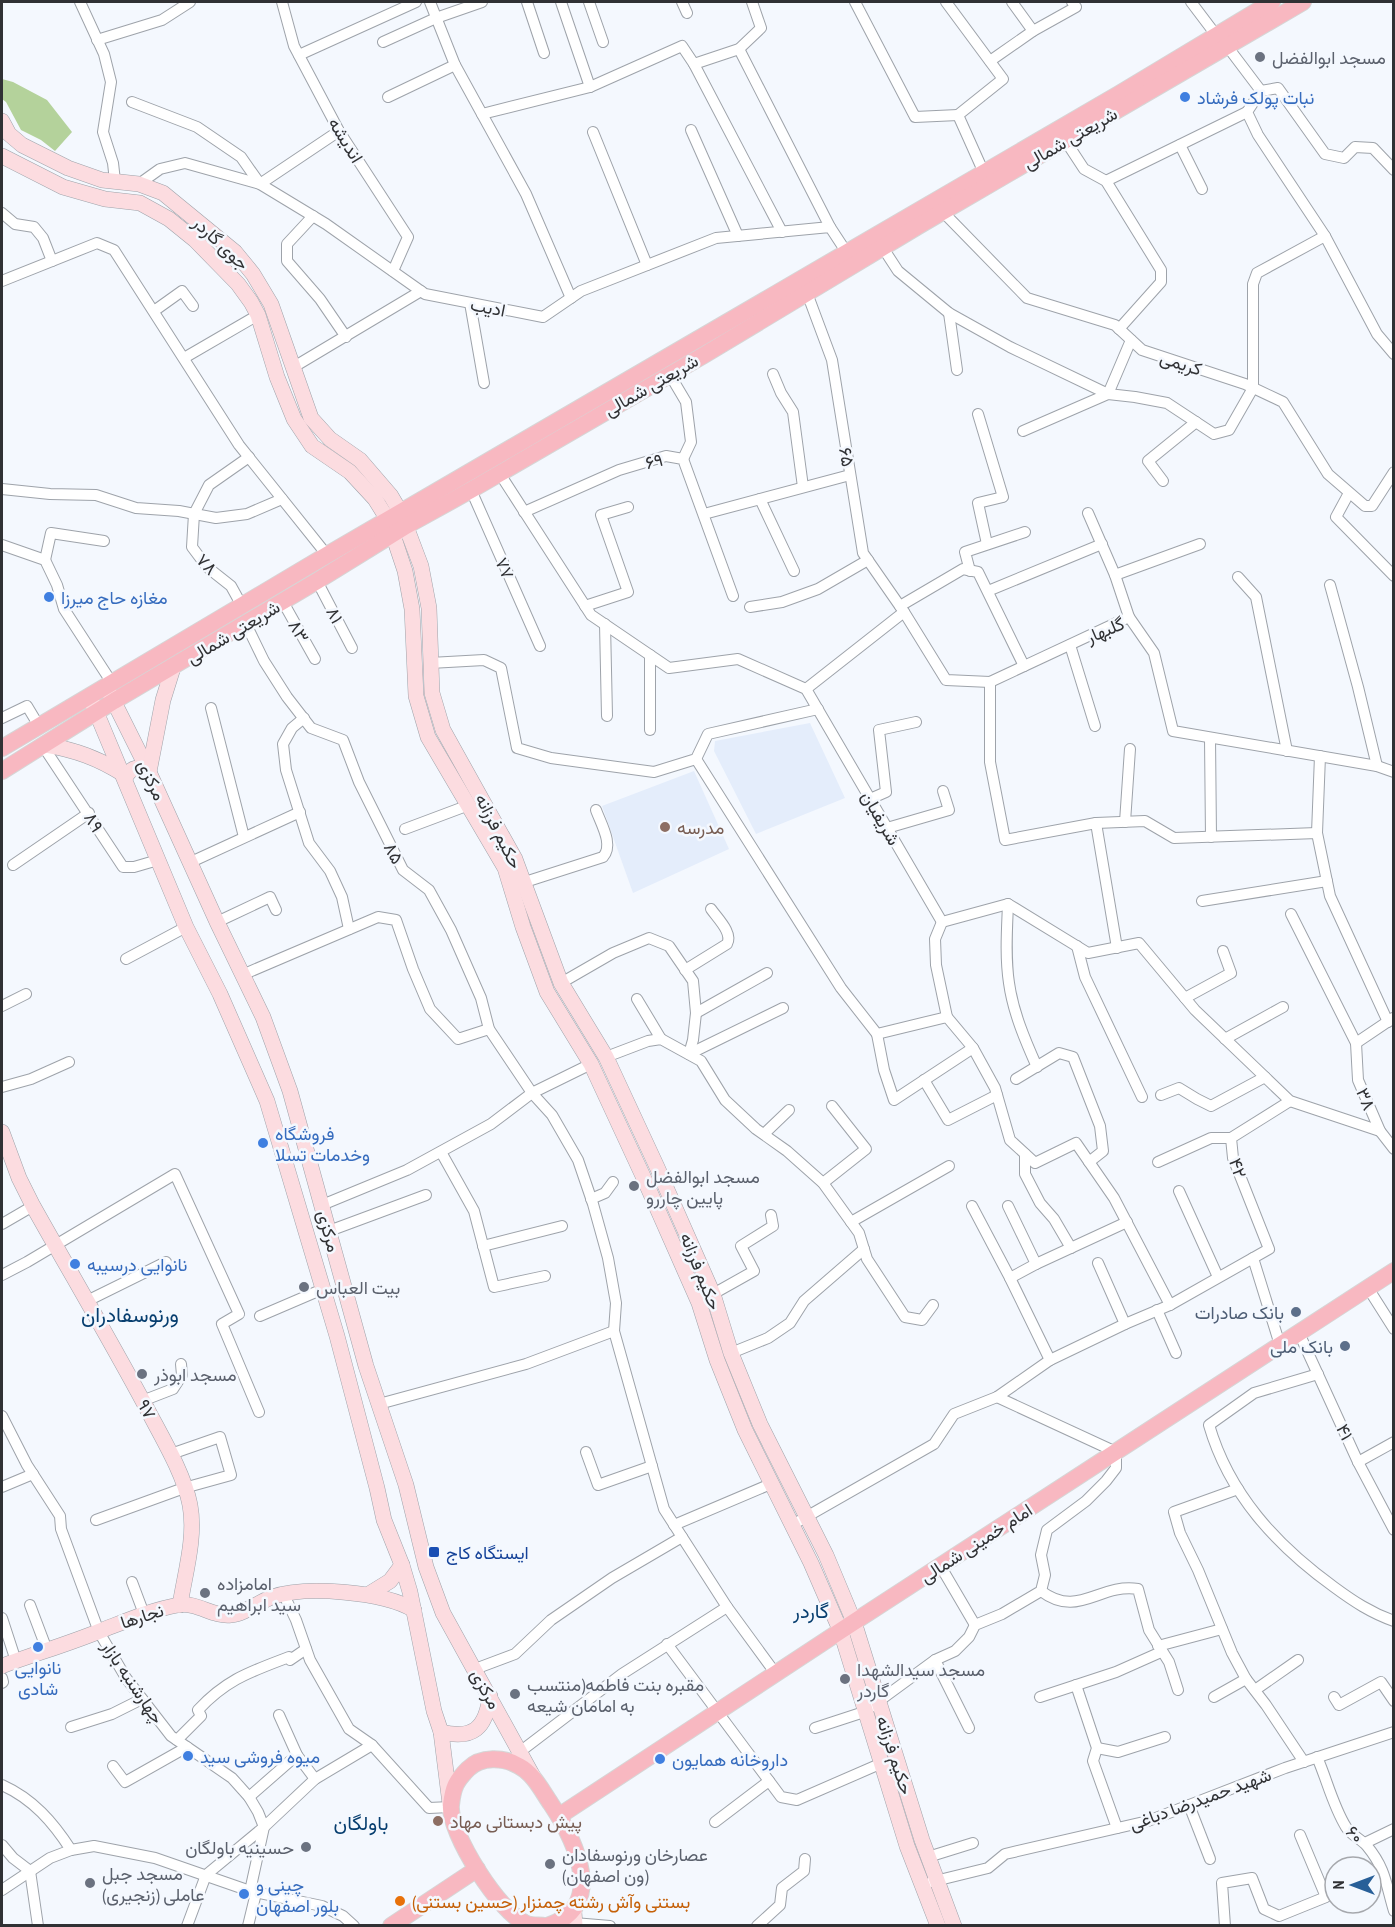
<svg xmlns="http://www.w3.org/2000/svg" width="1395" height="1927" viewBox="0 0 1395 1927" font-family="'PT Sans Narrow',Vazirmatn,sans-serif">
	<rect width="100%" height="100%" fill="#f4f8fe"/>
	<g fill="#e4edfb">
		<polygon points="810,723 845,798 756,834 714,751 715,741"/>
		<polygon points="694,771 729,849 633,893 602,806"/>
	</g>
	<polygon fill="#b4d29b" points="2,79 13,82 47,100 72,132 55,151 41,140 21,130 6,102 2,99"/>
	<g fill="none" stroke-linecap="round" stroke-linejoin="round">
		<defs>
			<g id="street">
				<polyline points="80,2 104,54 111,82 103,132 113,163 115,181"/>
				<polyline points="282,2 294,46 339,131 408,237 393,271"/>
				<polyline points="430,2 455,65 526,194 571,298"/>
				<polyline points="527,2 544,53"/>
				<polyline points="561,2 590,87"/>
				<polyline points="589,2 603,42"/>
				<polyline points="682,2 687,13"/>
				<polyline points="855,2 915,117 958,115"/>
				<polyline points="946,2 1003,79 958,115 984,173"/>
				<polyline points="1012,2 1033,31 1076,7 1072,2"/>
				<polyline points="1191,2 1216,35"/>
				<polyline points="97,40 162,20 190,2"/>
				<polyline points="383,42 436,18 482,2"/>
				<polyline points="1227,46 1261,91 1247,112 1258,135 1325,236 1377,334 1394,354"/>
				<polyline points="739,49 830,227"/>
				<polyline points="299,55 416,2"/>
				<polyline points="990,61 1033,31"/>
				<polyline points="694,64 739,49 761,28 752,2"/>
				<polyline points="1261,91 1278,88 1325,154 1344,158 1355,147 1373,148 1394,170"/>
				<polyline points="388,97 455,65"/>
				<polyline points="132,102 197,127 241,157 260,184 339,131"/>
				<polyline points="482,114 590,87 682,46 694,64 782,232"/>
				<polyline points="691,130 738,236"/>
				<polyline points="593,132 647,265"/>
				<polyline points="1065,140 1084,169 1106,181 1161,270 1161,282 1119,329"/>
				<polyline points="1180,145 1202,189"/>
				<polyline points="1106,181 1247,112"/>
				<polyline points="139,184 160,169 185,163 260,184 326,224 425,294 543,317 581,291 716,238 830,227 847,253"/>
				<polyline points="943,212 1027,298 1115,325 1142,350 1245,384 1283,402 1328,474 1365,506 1372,506 1394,472"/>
				<polyline points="2,213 15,224 34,227 43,238 52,261"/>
				<polyline points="313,216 287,244 287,261 320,299 346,337"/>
				<polyline points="883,248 898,271 949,313 1010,347 1108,394 1131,340"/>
				<polyline points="2,281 97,243 114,250 239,445 327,555"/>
				<polyline points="807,293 832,360 863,553 904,612"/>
				<polyline points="470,303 484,383"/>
				<polyline points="154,311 182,291 193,306"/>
				<polyline points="949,313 957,370"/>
				<polyline points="184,358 258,315"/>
				<polyline points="292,368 421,291"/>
				<polyline points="773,374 781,393 793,412 803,487"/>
				<polyline points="670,375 686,402 691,442 683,459"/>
				<polyline points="978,414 1003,497 978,503 987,544"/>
				<polyline points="1023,431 1108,394 1135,397 1167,403 1214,434 1229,430 1253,388 1253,284 1257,273 1325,236"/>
				<polyline points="500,474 591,615 669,668 738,659 806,689 942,922 1008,904 1088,953 1139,943 1195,1010 1290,1101 1380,1131"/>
				<polyline points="1163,481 1148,461 1196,422"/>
				<polyline points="2,489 50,494 96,495 136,508 179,511 216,518 247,514 282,499"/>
				<polyline points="471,490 540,646"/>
				<polyline points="1349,493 1336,517 1394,576"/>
				<polyline points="760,499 794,571"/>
				<polyline points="524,512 619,470 666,456 683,459 733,596"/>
				<polyline points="1088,513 1115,575 1129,617"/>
				<polyline points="704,514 850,475"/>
				<polyline points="2,545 45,560 57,585 64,609 112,683"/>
				<polyline points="45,560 51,533 104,541"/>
				<polyline points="970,571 965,552 1025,532"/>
				<polyline points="1115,575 1200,544"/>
				<polyline points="1238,577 1256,597 1287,751"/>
				<polyline points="317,581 352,648"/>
				<polyline points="1330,585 1358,687 1377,766"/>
				<polyline points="988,591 1102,544"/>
				<polyline points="283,602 315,659"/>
				<polyline points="242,606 231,586 207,567 192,547 194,514 209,485 249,457"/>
				<polyline points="585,606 628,592 601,515 628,507"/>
				<polyline points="900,606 963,569 978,572 1024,666"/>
				<polyline points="750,607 782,602 818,589 868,560"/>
				<polyline points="246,624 264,661 287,697 311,728 343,740 359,782 403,870 429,890 451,930 481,998 489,1029 532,1093 552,1115 578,1160 593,1204 608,1258 616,1303 614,1331 664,1509 727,1607 776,1674"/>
				<polyline points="605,624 607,716"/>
				<polyline points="1070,645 1095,726"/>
				<polyline points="650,655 650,730"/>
				<polyline points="430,663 484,660 501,668 517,748 551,758 654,772 696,759 708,734 818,709"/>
				<polyline points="990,682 990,762 1005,840 1096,823 1145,821 1174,838 1317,833 1330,896 1388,1022"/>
				<polyline points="806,689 904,612 946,680 990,682 1129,617 1154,653 1173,731 1377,766 1394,772"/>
				<polyline points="211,708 244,837"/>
				<polyline points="2,718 27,706 39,726"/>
				<polyline points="304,718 292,728 283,744 286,770 309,843 330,871 342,897 349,929"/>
				<polyline points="1210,738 1211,837"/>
				<polyline points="43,746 123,867 134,867 158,860"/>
				<polyline points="696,759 841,988 877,1034 947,1017 973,1048 995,1088 1010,1140 1035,1163 1076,1143 1114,1198 1170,1305"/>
				<polyline points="870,799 886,792 879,730 916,722"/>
				<polyline points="1125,822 1130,749"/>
				<polyline points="1096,823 1117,948"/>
				<polyline points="887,828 949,810 943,791"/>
				<polyline points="405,829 469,805"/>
				<polyline points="1317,833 1320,756"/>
				<polyline points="191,862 300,812"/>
				<polyline points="13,865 89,813"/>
				<path d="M525,882L603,857C614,845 601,824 596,810"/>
				<polyline points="1202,901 1327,881"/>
				<path d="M1008,904C1007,929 1005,957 1009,983C1013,1012 1025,1040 1037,1067"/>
				<polyline points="1291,914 1356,1043 1358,1080 1380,1131 1394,1149"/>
				<polyline points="217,922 270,897 276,910"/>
				<polyline points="942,922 935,939 936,965 947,1017"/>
				<polyline points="1077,946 1085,977 1142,1097"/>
				<polyline points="126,959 186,927"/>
				<path d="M685,970L727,944C733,933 718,919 711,909"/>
				<polyline points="242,975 378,917 396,920 413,969 430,1009 458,1039 489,1029"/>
				<polyline points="561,983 613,953 649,938 669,946 693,981 696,1013 693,1040 689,1054"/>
				<polyline points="1185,998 1231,973 1223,951"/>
				<polyline points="637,999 661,1039"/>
				<polyline points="2,1006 26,994"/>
				<polyline points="696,1013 767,973"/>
				<polyline points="877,1034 884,1070 894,1100 973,1048"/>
				<polyline points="1225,1039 1283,1007"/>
				<polyline points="1356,1043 1393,1018"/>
				<polyline points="689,1054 783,1008"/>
				<polyline points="606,1057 648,1041 661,1039 701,1061 725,1100 756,1129 787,1151 823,1183 859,1233 867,1259 905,1317 922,1320 933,1305"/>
				<polyline points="1016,1079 1059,1053 1073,1057 1100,1126 1103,1151 1089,1162"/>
				<polyline points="924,1080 948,1120 997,1095"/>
				<polyline points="2,1087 31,1079 69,1062"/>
				<polyline points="1161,1095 1179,1088 1197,1099 1211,1106 1265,1077"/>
				<polyline points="764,1134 789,1110"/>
				<polyline points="441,1152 474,1211 494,1287 545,1276"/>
				<polyline points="1025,1154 1025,1174 1040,1203 1054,1219 1071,1248"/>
				<polyline points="1158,1162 1211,1138 1231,1138"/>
				<polyline points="823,1183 866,1149 832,1106"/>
				<polyline points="1179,1191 1218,1277"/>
				<polyline points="591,1199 605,1193 613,1182"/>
				<polyline points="322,1205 407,1170 491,1124 532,1093 591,1064"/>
				<polyline points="972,1206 1010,1278 1050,1360"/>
				<polyline points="1008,1206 1036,1264"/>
				<polyline points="851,1222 949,1166"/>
				<polyline points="2,1224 33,1206"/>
				<polyline points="329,1231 426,1195"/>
				<polyline points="483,1246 562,1226"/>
				<polyline points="1253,1258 1280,1345"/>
				<polyline points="1098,1263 1125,1324"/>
				<polyline points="2,1275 27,1262 175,1174 239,1314 222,1324 259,1412"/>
				<polyline points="1010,1278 1036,1264 1127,1222"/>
				<polyline points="1368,1288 1394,1329"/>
				<polyline points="713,1294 754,1271 741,1246 773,1226 771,1215"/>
				<polyline points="87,1301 166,1262"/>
				<polyline points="1157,1310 1176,1353"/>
				<polyline points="260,1316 323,1289"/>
				<polyline points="1299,1333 1358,1462 1394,1530"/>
				<polyline points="731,1353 768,1338 790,1323 804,1301 864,1249"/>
				<path d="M1318,1374L1254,1393L1209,1425C1229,1494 1276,1545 1334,1587C1353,1601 1371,1613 1394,1621"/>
				<polyline points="142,1401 173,1389 182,1375 181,1364"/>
				<polyline points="379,1404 526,1364 614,1331"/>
				<polyline points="2,1416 27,1465 60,1516 61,1529 99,1632 126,1678 171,1736 232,1778 249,1797 258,1812 264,1827 250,1891"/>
				<polyline points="586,1452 598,1485 652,1466"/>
				<polyline points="1358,1462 1394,1442"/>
				<polyline points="2,1487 33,1474"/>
				<polyline points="1238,1489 1174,1512 1180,1533 1198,1570 1232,1653 1246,1679 1266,1705 1304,1762"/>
				<polyline points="96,1520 184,1488 231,1475 220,1437 171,1454"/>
				<polyline points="674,1525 773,1483"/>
				<polyline points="792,1525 934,1444 954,1414 997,1397 1050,1360 1125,1324 1170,1305 1269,1249 1233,1158 1231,1138 1290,1101"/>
				<polyline points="941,1567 975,1625"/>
				<polyline points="132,1582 144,1614"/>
				<path d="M1041,1591C1078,1619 1099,1583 1138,1589L1149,1630L1169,1662L1178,1690"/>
				<polyline points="284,1595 296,1620 310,1660 349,1729 372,1745 429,1808 450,1807"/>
				<polyline points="30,1605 47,1650"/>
				<polyline points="2,1618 16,1661"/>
				<polyline points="667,1644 781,1797 797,1800 882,1763"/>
				<polyline points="1158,1646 1222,1629"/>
				<polyline points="935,1660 969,1728"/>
				<polyline points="475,1669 515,1654 551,1620 612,1578 682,1537"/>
				<polyline points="2,1678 3,1682 2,1683"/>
				<polyline points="1076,1685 1097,1748 1093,1761 1117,1828"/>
				<polyline points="1255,1690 1298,1660"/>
				<polyline points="1040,1697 1116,1672 1161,1652"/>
				<polyline points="1214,1697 1246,1679"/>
				<polyline points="1334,1697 1339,1705 1381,1682 1394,1701"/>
				<polyline points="279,1715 297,1755 315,1779"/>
				<polyline points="71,1727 112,1714 142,1699"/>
				<polyline points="815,1728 864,1712 935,1660 955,1651 969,1637 975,1625 1002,1614 1041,1591 1045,1575 1041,1555 1047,1530 1086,1501 1106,1481 1116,1468 1116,1452 997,1397"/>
				<path d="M177,1740L201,1716L198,1710C227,1679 250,1672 289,1657L290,1660L306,1649"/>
				<polyline points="1097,1748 1118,1752 1165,1737"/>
				<polyline points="521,1751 622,1674 727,1607"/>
				<path d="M1317,1757C1327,1780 1333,1806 1346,1827C1351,1835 1361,1839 1367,1846C1386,1869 1386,1885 1394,1911"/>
				<polyline points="113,1766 125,1782 187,1747"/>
				<path d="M2,1785C33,1799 53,1822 71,1850"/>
				<polyline points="249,1797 297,1755"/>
				<polyline points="1189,1805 1210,1859"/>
				<polyline points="715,1822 769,1781"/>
				<polyline points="1365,1843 1394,1829"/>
				<polyline points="2,1845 13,1858 30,1871 38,1926"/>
				<polyline points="928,1857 973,1843"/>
				<polyline points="931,1882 988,1868 1005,1854 1148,1821 1285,1768 1394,1732"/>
				<polyline points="2,1890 50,1858 71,1850 94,1846 155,1858 250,1891 322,1906 343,1916 354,1926"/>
				<polyline points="574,1923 610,1926"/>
				<polyline points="187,1926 206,1875 264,1827 315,1779 372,1745"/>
				<polyline points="248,1926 256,1893"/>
				<polyline points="757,1926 780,1905 782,1888 804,1871 805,1859"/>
				<polyline points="1225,1926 1222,1883 1252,1878 1264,1909 1279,1916 1326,1897 1300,1835"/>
			</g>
			<g id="secondary">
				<polyline points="2,121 9,134 22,145 68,168 102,180 139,184 163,193 235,252 253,274 271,304 311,418 330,439 360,460 391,496 401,513 421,566 429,608 432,693 443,730 515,859 561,983 606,1057 657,1167 713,1294 731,1353 760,1424 826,1555 854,1622 922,1840 954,1926"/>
				<polyline points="2,156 63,187 105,199 140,203 169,219 195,240 238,284 251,302 258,315 277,377 294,419 312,446 350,472 375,499 388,520 405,571 412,609 416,696 428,737 505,868 523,927 547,992 591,1064 642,1174 699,1303 717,1360 745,1430 811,1563 841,1632 907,1846 938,1926"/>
				<polyline points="108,690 149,772 217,922 263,1017 290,1091 366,1366 406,1485 426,1567 443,1613 534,1778"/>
				<polyline points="92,702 186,927 220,994 267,1101 337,1336 377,1488 384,1520 402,1565 410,1592 434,1711 441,1732 450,1804"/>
				<path d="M46,745C75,750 98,758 123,774"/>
				<path d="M125,778C131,767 139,765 149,772L163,700L173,668"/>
				<path d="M2,1132L19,1178L33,1206C70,1272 109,1338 145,1405C160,1434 184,1473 190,1505C196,1537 185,1573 180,1605"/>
				<polyline points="369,1594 390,1581 402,1565"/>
				<path d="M2,1666C34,1654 68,1644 100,1631C126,1621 151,1610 178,1605C198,1602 212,1617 231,1615C244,1614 259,1602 272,1597C306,1585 384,1592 414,1610"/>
				<path d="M441,1732C473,1740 486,1728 490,1696"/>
				<polyline points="574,1911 575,1926"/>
			</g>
			<g id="primary">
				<polyline points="2,748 327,555 1119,94 1272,2"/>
				<polyline points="2,771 114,701 317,581 406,526 471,490 704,355 920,225 1303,2"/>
				<polyline points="559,1816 854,1622 1394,1271"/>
				<polyline points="391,1926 477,1869"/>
				<path d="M545,1926C540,1925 532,1926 527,1924C501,1915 448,1832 451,1805C453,1787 456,1781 468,1769C481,1756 504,1757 519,1766C534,1774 542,1791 551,1804C575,1840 608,1907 547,1926"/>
			</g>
		</defs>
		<use href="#street" stroke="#9ea3aa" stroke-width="12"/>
		<use href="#secondary" stroke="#9ea3aa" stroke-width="16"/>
		<use href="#primary" stroke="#d6d6d6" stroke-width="18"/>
		<use href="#street" stroke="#fff" stroke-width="10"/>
		<use href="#secondary" stroke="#fcdce0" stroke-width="15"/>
		<use href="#primary" stroke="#f8b8c1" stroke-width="16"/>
	</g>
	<g fill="#6b7280" stroke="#f4f8fe" stroke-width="2">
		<circle cx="1260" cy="57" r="6"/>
		<circle cx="634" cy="1186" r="6"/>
		<circle cx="304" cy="1287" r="6"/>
		<circle cx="142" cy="1374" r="6"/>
		<circle cx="205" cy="1593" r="6"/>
		<circle cx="845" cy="1679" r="6"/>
		<circle cx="515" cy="1694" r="6"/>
		<circle cx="306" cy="1847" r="6"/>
		<circle cx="550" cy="1864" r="6"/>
		<circle cx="90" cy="1883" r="6"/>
	</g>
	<g fill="#3f7fe0" stroke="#f4f8fe" stroke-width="2">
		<circle cx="1185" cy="97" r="6"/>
		<circle cx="49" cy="597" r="6"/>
		<circle cx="263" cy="1143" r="6"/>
		<circle cx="75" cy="1264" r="6"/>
		<circle cx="38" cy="1647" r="6"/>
		<circle cx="188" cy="1756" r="6"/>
		<circle cx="660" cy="1759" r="6"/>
		<circle cx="244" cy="1894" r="6"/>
	</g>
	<g fill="#8d6e63" stroke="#f4f8fe" stroke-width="2">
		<circle cx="665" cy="827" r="6"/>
		<circle cx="438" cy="1821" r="6"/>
	</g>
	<g fill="#5c6f8a" stroke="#f4f8fe" stroke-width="2">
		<circle cx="1296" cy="1312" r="6"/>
		<circle cx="1345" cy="1346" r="6"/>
	</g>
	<rect fill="#1a4fb4" stroke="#f4f8fe" stroke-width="2" x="428" y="1546" width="12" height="12" rx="3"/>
	<circle fill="#e8710a" stroke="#f4f8fe" stroke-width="2" cx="400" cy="1901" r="6"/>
	<g text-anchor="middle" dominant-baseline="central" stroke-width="5" stroke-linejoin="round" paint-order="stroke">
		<g font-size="18" fill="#5b616d" stroke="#f4f8fe" text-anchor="start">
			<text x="1272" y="57">مسجد ابوالفضل</text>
			<text x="646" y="1176">مسجد ابوالفضل<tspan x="646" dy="21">پایین چاررو</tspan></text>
			<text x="316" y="1287">بیت العباس</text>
			<text x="154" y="1374">مسجد ابوذر</text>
			<text x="217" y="1583">امامزاده<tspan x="217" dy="21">سید ابراهیم</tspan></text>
			<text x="857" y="1669">مسجد سیدالشهدا<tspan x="857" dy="21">گاردر</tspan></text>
			<text x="527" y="1684">مقبره بنت فاطمه(منتسب<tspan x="527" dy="21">به امامان شیعه</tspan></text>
			<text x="294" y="1847" text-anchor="end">حسینیه باولگان</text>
			<text x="562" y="1854">عصارخان ورنوسفادان<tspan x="562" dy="21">(ون اصفهان)</tspan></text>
			<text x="102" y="1873">مسجد جبل<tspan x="102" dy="21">عاملی (زنجیری)</tspan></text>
		</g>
		<g font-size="18" fill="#366cbe" stroke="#f4f8fe" text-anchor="start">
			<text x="1197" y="97">نبات پولک فرشاد</text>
			<text x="61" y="597">مغازه حاج میرزا</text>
			<text x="275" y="1133">فروشگاه<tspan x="275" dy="21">وخدمات تسلا</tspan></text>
			<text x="87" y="1264">نانوایی درسیبه</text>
			<text x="38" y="1667" text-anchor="middle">نانوایی<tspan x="38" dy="21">شادی</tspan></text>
			<text x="200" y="1756">میوه فروشی سید</text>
			<text x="672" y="1759">داروخانه همایون</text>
			<text x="256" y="1884">چینی و<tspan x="256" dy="21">بلور اصفهان</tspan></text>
		</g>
		<g font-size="18" fill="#303134" stroke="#f4f8fe">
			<text transform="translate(1070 138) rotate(-30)">شریعتی شمالی</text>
			<text transform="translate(346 140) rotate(59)">اندیشه</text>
			<text transform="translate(221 243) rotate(43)">جوی گاردر</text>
			<text transform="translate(488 307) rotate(11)">ادیب</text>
			<text transform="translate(1181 363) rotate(18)">کریمی</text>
			<text transform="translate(651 385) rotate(-30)">شریعتی شمالی</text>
			<text transform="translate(847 457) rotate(81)">۶۵</text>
			<text transform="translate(654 461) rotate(-13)">۶۹</text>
			<text transform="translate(207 564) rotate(47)">۷۸</text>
			<text transform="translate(505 568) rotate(66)">۷۷</text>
			<text transform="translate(335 615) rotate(63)">۸۱</text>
			<text transform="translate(1105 630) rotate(-23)">گلبهار</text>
			<text transform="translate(299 631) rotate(60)">۸۳</text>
			<text transform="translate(233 632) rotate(-31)">شریعتی شمالی</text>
			<text transform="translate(152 780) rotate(65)">مرکزی</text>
			<text transform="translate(881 818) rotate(60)">شریفیان</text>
			<text transform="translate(94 822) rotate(59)">۸۹</text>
			<text transform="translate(499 831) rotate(63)">حکیم فرزانه</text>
			<text transform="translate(394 853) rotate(62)">۸۵</text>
			<text transform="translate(1366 1099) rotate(67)">۳۸</text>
			<text transform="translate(1238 1168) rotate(71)">۴۲</text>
			<text transform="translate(329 1231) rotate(75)">مرکزی</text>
			<text transform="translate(701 1271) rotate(68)">حکیم فرزانه</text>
			<text transform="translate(147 1409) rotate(62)">۹۷</text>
			<text transform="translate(1345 1432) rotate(65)">۴۱</text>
			<text transform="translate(976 1543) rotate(-33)">امام خمینی شمالی</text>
			<text transform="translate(142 1616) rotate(-18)">نجارها</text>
			<text transform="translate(133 1682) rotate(56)">چهارشنبه بازار</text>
			<text transform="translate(486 1689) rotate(61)">مرکزی</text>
			<text transform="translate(895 1755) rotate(72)">حکیم فرزانه</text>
			<text transform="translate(1200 1799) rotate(-20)">شهید حمیدرضا دباغی</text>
			<text transform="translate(1355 1834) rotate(46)">۶۰</text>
		</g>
		<g font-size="18" fill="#785e54" stroke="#f4f8fe" text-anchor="start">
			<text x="677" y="827">مدرسه</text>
			<text x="450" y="1821">پیش دبستانی مهاد</text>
		</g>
		<g font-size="18" fill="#4e5e75" stroke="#f4f8fe" text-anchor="end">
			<text x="1284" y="1312">بانک صادرات</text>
			<text x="1333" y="1346">بانک ملی</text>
		</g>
		<g font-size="18" fill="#164399" stroke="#f4f8fe" text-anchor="start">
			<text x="446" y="1552">ایستگاه کاج</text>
		</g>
		<g font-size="18" fill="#c56008" stroke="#f4f8fe" text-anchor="start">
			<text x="412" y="1901">بستنی وآش رشته چمنزار (حسین بستنی)</text>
		</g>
		<g font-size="20" fill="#073e6f" stroke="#f4f8fe">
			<text x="811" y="1611">گاردر</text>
			<text x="361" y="1823">باولگان</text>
		</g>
		<g font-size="21" fill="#073e6f" stroke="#f4f8fe">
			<text x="130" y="1314">ورنوسفادران</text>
		</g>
	</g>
	<rect width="1395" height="1927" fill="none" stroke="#303134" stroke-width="6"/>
	<g transform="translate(1353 1885) rotate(270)"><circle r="28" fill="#f4f8fe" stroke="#a6a8ad" stroke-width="1.5"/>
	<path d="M0-4.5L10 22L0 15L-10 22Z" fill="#285f98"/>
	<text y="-9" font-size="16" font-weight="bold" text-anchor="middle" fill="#303134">N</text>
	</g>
</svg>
